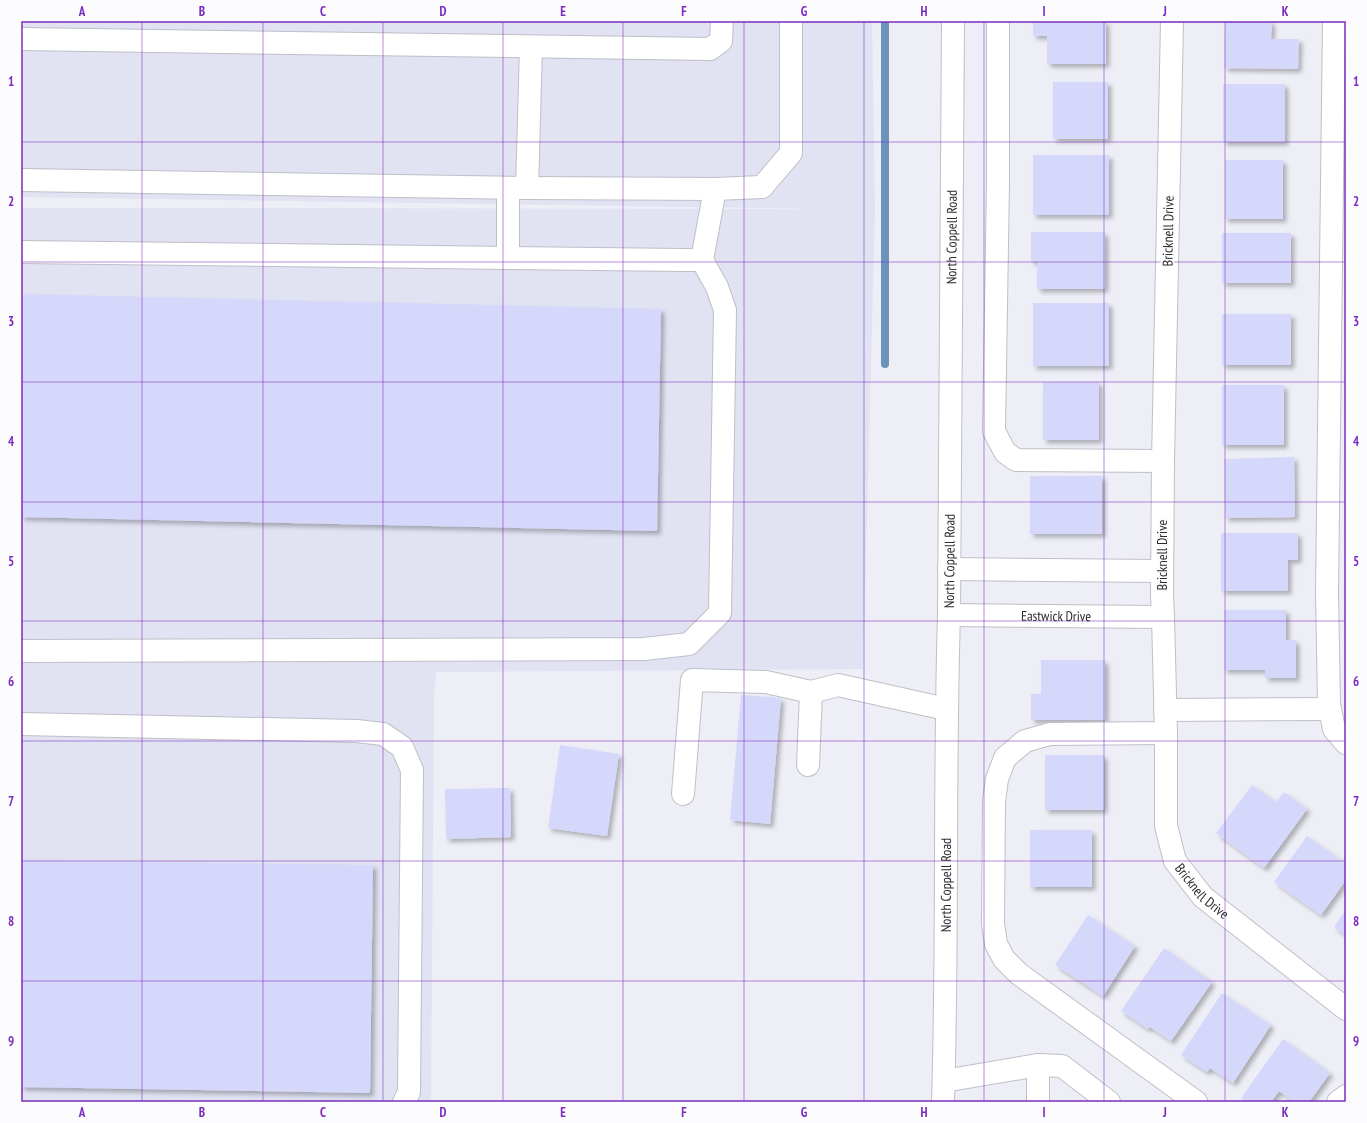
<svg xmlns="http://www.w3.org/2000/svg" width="1367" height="1123" viewBox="0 0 1367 1123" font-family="'PT Sans Narrow',sans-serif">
	<defs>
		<filter id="shadow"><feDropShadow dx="3.5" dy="3.5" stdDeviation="2" flood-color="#0004"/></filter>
	</defs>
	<rect width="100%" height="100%" fill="#eeeef7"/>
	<polygon fill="#e1e2f2" points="21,21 872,21 875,210 863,669 436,672 434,697 431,1102 21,1102 21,208 827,209 21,197"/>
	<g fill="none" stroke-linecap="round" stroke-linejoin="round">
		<polyline stroke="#6c94ba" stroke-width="8" points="885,364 885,21"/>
	</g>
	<g fill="#d6d8fb" filter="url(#shadow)">
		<polygon points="1033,21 1106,21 1106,64 1047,64 1047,36 1033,36"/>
		<polygon points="1225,21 1272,21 1271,39 1299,39 1298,69 1224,68"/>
		<rect x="1053" y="82" width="55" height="57"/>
		<rect x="1223" y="84" width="62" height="58"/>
		<rect x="1033" y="155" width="76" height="60"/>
		<rect x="1225" y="160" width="58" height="59"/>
		<polygon points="1031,232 1105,232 1105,289 1037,289 1037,262 1031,262"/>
		<rect x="1222" y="233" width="69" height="50"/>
		<polygon points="21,294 661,309 657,531 21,517"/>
		<rect x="1033" y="303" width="76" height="63"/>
		<rect x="1222" y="314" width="69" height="51"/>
		<rect x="1043" y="382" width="56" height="58"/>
		<rect x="1222" y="385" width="62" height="60"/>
		<polygon points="1294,457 1295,517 1225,518 1224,459"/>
		<rect x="1030" y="476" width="72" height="58"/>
		<polygon points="1221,533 1298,533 1298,560 1288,560 1288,591 1221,591"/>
		<polygon points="1224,610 1286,610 1286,640 1296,640 1296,678 1265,678 1265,670 1224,670"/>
		<polygon points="1041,660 1105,660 1105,720 1031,720 1031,694 1041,694"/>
		<polygon points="741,695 781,698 770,824 730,820"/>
		<polygon points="560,745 619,754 607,836 548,828"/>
		<rect x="1045" y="755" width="59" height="55"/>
		<polygon points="1252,785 1276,802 1284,792 1307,809 1264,868 1216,833"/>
		<polygon points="510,788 511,837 446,839 445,789"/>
		<rect x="1030" y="830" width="62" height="57"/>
		<polygon points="1307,836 1346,864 1346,880 1321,915 1274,882"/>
		<polygon points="21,860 373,865 370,1093 21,1087"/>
		<polygon points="1346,909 1346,936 1334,927"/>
		<polygon points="1088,915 1135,946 1103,996 1055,965"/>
		<polygon points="1164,948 1212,982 1171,1041 1150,1027 1148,1029 1121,1011"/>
		<polygon points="1222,993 1271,1025 1233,1083 1210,1068 1207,1072 1181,1055"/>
		<polygon points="1283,1039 1330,1073 1309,1102 1295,1102 1279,1091 1271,1102 1247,1102 1241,1098"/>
	</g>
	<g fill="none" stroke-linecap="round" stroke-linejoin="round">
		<defs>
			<g id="minor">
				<polyline points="998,21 998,182 994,431 1005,452 1016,460 1163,461"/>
				<path id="s1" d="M1172,21L1163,461L1162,595L1163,617L1166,733V826L1175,861L1203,897L1346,1009"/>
				<polyline points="1334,21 1327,593 1329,704 1334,729 1346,743"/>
				<polyline points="21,39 710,49 721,41 722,21"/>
				<polyline points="21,180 527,188 715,189 762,187 791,153 791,21"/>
				<polyline points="508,188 508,258"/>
				<polyline points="527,188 531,47"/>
				<polyline points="21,252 683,260 702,260 717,287 725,310 720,613 689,644 644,649 21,651"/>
				<polyline points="702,260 715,189"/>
				<polyline points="949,569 1162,571"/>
				<path id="s2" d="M949,615L1163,617"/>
				<polyline points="1165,710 1330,709"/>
				<polyline points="21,724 357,731 383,734 402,747 412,770 409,1092 404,1102"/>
				<polyline points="1166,733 1050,734 1025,741 1005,758 997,779 994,801 993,924 996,944 1004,959 1019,974 1196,1102"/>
				<polyline points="808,765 811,692"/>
				<polyline points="683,794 692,680 766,682 811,692 838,685 946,709"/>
				<polyline points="944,1081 1038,1065 1062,1066 1109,1102"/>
				<path id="s3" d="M943,1102C948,940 944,777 949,615L953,21"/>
				<polyline points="1038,1102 1038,1065"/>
				<polyline points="1338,1102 1346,1096"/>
			</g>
		</defs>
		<use href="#minor" stroke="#bfbfc8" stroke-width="24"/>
		<use href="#minor" stroke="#fff" stroke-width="22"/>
	</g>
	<path fill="none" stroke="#7b2cbf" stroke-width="1" stroke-opacity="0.55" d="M142,21V1102M263,21V1102M383,21V1102M503,21V1102M623,21V1102M744,21V1102M864,21V1102M984,21V1102M1104,21V1102M1225,21V1102M21,142H1346M21,262H1346M21,382H1346M21,502H1346M21,621H1346M21,741H1346M21,861H1346M21,981H1346"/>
	<g text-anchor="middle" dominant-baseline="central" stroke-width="4" stroke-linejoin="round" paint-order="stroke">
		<g font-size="14" fill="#2c2c2f" stroke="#fcfcfe">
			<text transform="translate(1168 231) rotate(-89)">Bricknell Drive</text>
			<text stroke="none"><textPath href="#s3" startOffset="865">North Coppell Road</textPath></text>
			<text transform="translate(1162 555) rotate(-90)">Bricknell Drive</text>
			<text stroke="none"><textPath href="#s3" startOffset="541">North Coppell Road</textPath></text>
			<text stroke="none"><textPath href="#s2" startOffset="107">Eastwick Drive</textPath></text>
			<text stroke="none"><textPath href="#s3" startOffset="217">North Coppell Road</textPath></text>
			<text stroke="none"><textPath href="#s1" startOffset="882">Bricknell Drive</textPath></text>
		</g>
	</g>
	<rect width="1367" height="1123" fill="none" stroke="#fcfcfe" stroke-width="44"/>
	<rect x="22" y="22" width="1323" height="1079" fill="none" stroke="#7b2cbf" stroke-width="1.5"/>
	<g font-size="13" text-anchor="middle" font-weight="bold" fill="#7b2cbf">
		<text x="82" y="16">A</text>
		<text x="202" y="16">B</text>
		<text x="323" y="16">C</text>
		<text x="443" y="16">D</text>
		<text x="563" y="16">E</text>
		<text x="684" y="16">F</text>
		<text x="804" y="16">G</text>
		<text x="924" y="16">H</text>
		<text x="1044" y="16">I</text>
		<text x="1165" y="16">J</text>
		<text x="1285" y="16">K</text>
		<text x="11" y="86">1</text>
		<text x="1356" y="86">1</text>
		<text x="11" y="206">2</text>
		<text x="1356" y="206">2</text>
		<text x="11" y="326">3</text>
		<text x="1356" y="326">3</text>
		<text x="11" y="446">4</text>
		<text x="1356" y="446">4</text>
		<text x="11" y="566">5</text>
		<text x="1356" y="566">5</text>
		<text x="11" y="686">6</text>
		<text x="1356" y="686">6</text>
		<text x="11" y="806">7</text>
		<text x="1356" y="806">7</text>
		<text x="11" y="926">8</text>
		<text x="1356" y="926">8</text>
		<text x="11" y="1046">9</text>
		<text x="1356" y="1046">9</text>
		<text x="82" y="1117">A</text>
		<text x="202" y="1117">B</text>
		<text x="323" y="1117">C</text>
		<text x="443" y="1117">D</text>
		<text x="563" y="1117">E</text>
		<text x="684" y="1117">F</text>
		<text x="804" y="1117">G</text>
		<text x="924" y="1117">H</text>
		<text x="1044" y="1117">I</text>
		<text x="1165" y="1117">J</text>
		<text x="1285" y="1117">K</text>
	</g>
</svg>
